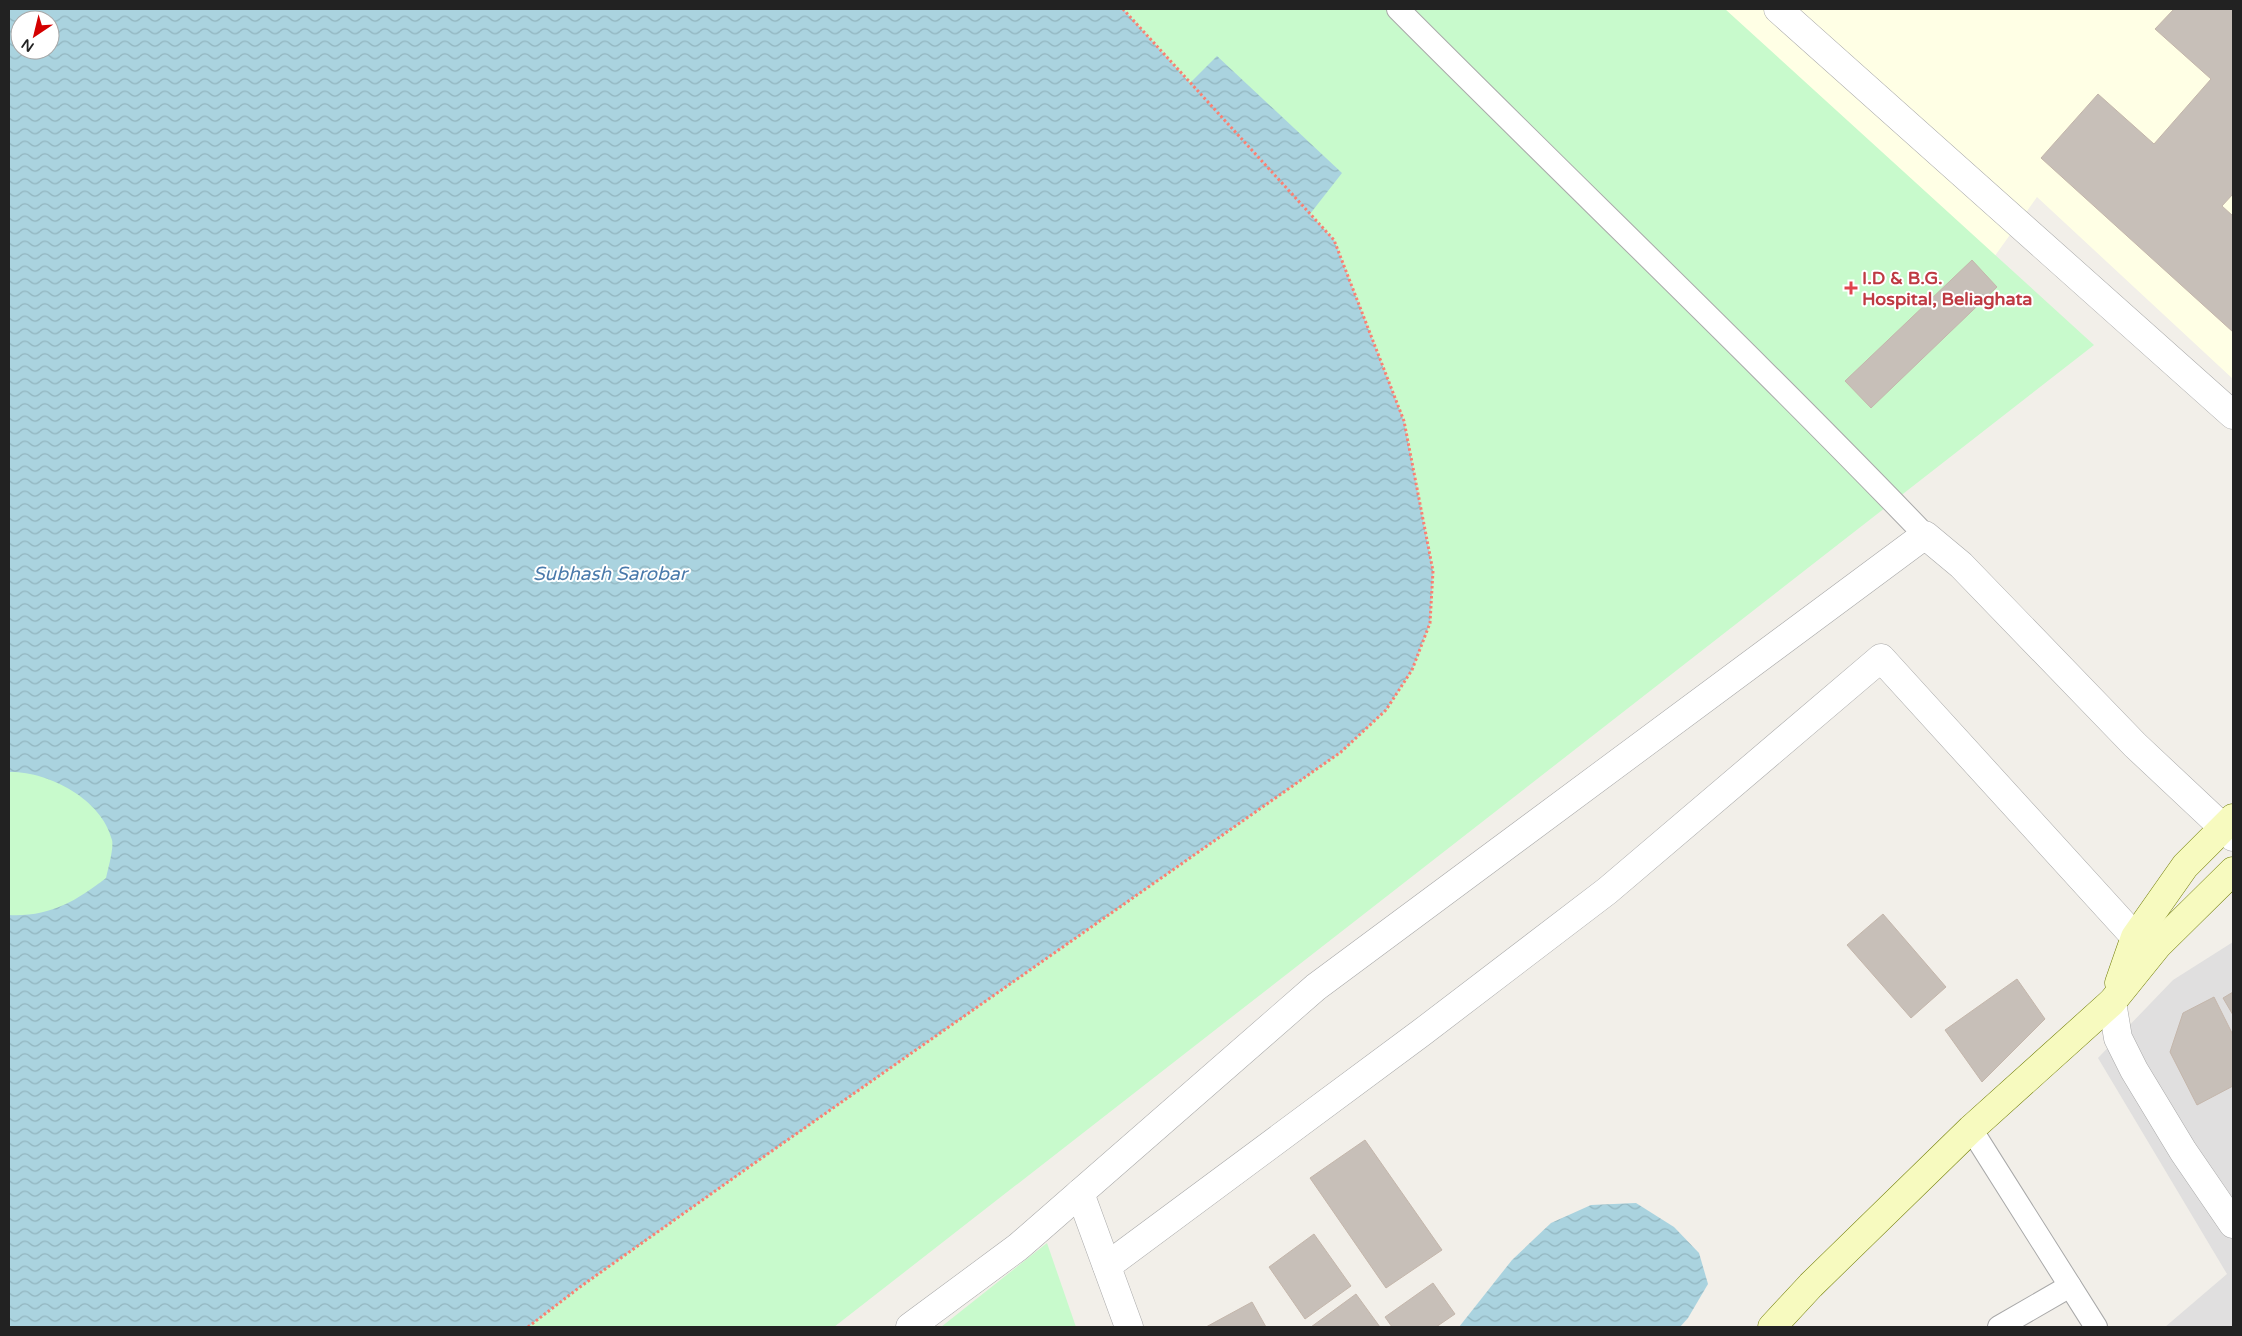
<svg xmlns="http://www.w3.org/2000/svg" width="2242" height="1336" viewBox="0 0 2242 1336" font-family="'Varela Round',sans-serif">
	<defs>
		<pattern id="water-waves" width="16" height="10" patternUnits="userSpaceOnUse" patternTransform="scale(1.25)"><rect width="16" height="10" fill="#aad3df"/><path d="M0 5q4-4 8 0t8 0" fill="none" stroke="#92b5bf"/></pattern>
	</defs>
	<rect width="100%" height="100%" fill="#f2efe9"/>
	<polygon fill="#e0dfdf" points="2233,942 2233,1327 2165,1327 2227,1274 2098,1058 2173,980"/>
	<polygon fill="#ffffe5" points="1459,9 2233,9 2233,379 2037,197 1869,432"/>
	<g fill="#c8facc" fill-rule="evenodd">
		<path d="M9,9H1725L2094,345L834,1327H9ZM20,20H50V50H20Z"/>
		<polygon points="1047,1243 1076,1327 941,1327"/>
	</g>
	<g fill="url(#water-waves)" fill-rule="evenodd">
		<path d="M9,9H1123L1190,83L1217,56L1342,173L1310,214L1334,240L1404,421L1433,571L1430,623L1412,670L1386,710L1341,752L749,1167L580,1287L528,1327H9V915C49,917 75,902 106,878C108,869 114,848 112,840C102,799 48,771 9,772ZM20,20H50V50H20Z"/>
		<polygon points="1636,1203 1674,1227 1699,1253 1708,1284 1688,1318 1680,1327 1459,1327 1512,1260 1551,1223 1591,1205"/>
	</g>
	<g fill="#c7bfb8" stroke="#c4b6ab">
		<polygon points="2174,9 2233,9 2233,194 2222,206 2233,216 2233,332 2041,158 2098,94 2154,144 2211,79 2155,29"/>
		<polygon points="1972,260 1997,287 1871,408 1845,381"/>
		<polygon points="1883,914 1946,987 1911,1018 1847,945"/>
		<polygon points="2017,979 2045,1019 1982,1082 1945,1030"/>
		<polygon points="2233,992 2233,1015 2223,998"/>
		<polygon points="2214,997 2233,1035 2233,1086 2197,1105 2170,1052 2183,1013"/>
		<polygon points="1365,1140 1442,1250 1386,1288 1310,1178"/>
		<polygon points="1314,1234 1351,1286 1305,1319 1269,1267"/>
		<polygon points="1433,1283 1455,1314 1436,1327 1392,1327 1385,1317"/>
		<polygon points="1356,1294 1380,1327 1311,1327"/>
		<polygon points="1252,1302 1266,1327 1206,1327"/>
	</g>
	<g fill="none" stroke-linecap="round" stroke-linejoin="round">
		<defs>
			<g id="lane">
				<path d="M1398,9C1573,185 1753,356 1925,535"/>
				<polyline points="1971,1129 2096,1327"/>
				<polyline points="1999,1327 2070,1286"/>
			</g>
			<g id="street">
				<polyline points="1778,9 2233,415"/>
				<polyline points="2112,1002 2118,1038 2134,1070 2183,1151 2233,1224"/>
				<polyline points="1080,1193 1129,1327"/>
				<polyline points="1107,1266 1421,1033 1607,891 1881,658 2135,937"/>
				<polyline points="910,1327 1018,1247 1316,987 1925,535 1961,565 2135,745 2233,837"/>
			</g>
			<g id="secondary">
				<polyline points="2119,983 2135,937 2185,866 2233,818"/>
				<polyline points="1772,1327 1811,1285 1971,1129 2112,1002 2158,945 2233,871"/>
			</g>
		</defs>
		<use href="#lane" stroke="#a9a9a9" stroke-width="24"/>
		<use href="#street" stroke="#a9a9a9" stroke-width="29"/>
		<use href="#secondary" stroke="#707d05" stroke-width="29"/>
		<polyline stroke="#fa8072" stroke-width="3" stroke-dasharray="2.5 2.5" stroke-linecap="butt" points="528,1327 580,1287 749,1167 1341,752 1386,710 1412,670 1430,623 1433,571 1404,421 1334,240 1123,9"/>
		<use href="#lane" stroke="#fff" stroke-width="22"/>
		<use href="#street" stroke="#fff" stroke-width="28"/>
		<use href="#secondary" stroke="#f7fabf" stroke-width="28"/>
	</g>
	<path fill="#e0444e" stroke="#fff" stroke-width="2" d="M1848.5 280.5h5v5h5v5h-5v5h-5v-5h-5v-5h5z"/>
	<g text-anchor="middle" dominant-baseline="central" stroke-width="4" stroke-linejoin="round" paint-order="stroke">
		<g font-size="18" font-weight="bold" fill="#be3a42" stroke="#fff" text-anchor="start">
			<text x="1862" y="278">I.D &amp; B.G.<tspan x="1862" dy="21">Hospital, Beliaghata</tspan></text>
		</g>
		<g font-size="19" font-style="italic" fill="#4a7aab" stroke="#fff">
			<text x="610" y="574">Subhash Sarobar</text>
		</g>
	</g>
	<rect width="2242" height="1336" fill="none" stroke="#222222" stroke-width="20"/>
	<g transform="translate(35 35) rotate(215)"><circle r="24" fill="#ffffff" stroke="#a7a7a7"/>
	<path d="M0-4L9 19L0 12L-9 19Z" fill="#d40000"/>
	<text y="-8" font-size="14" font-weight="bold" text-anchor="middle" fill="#222222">N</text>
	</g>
</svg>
